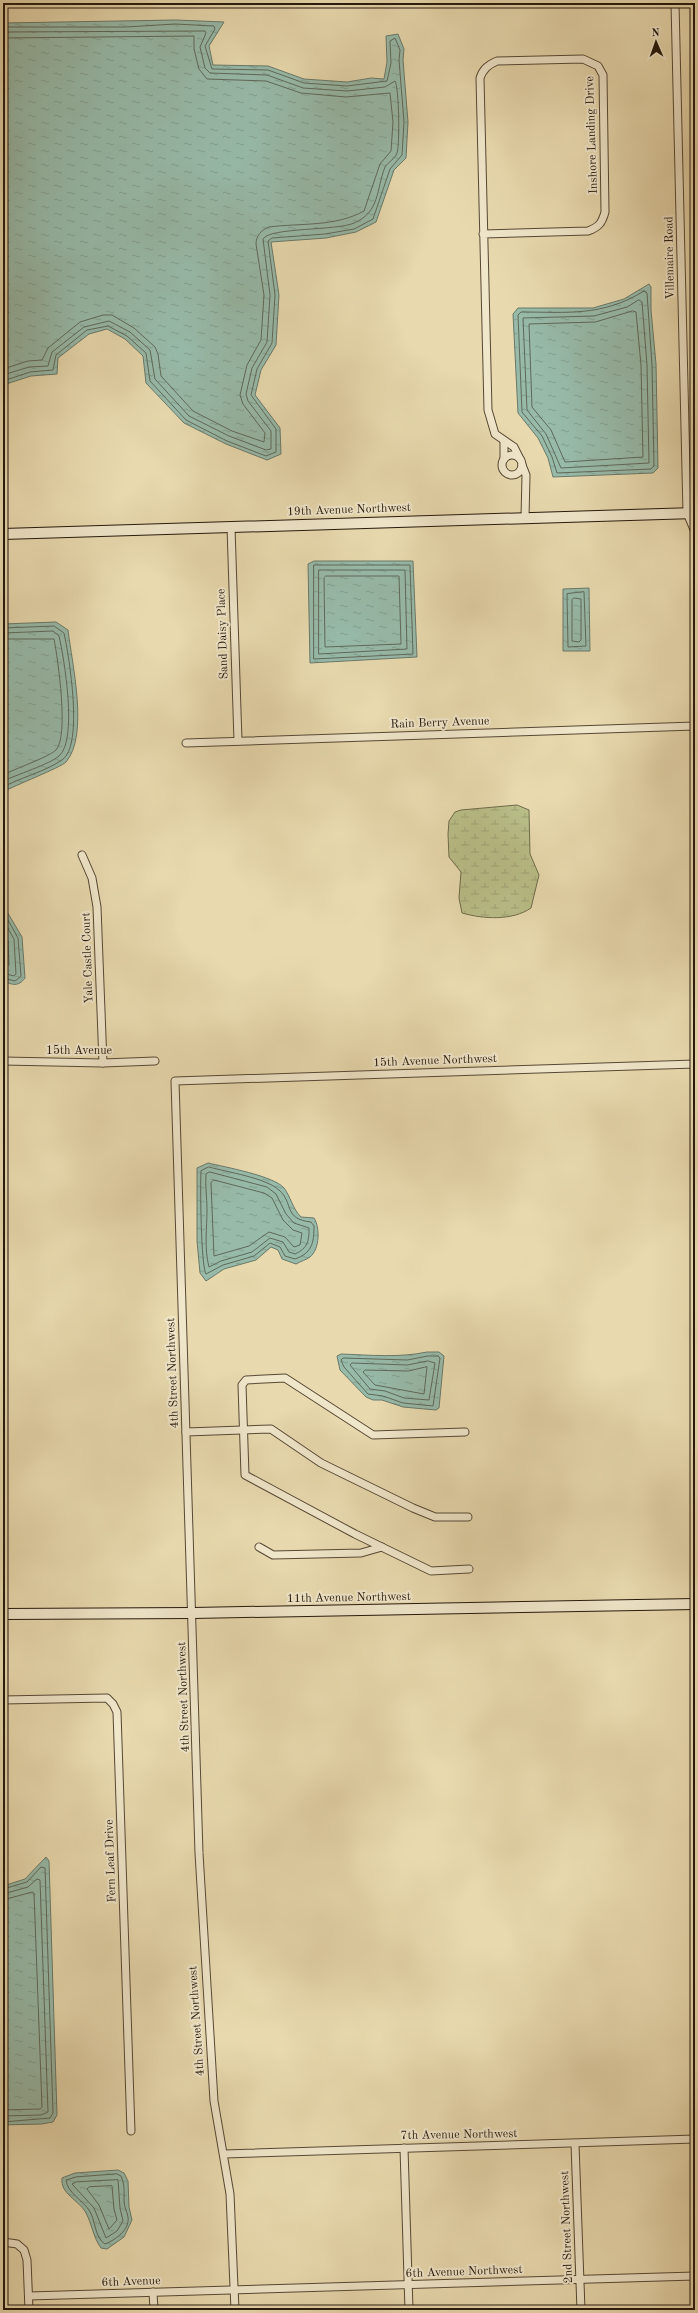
<svg xmlns="http://www.w3.org/2000/svg" width="698" height="2313" viewBox="0 0 698 2313" font-family="'Old Standard TT',serif">
	<defs>
		<pattern id="wetland-marsh" width="20" height="14" patternUnits="userSpaceOnUse"><rect width="20" height="14" fill="#b9be88"/><path d="M1 5h8M5 5V1M11 12h8M15 12V8" fill="none" stroke="#9fa374"/></pattern>
		<pattern id="water-ripples" width="26" height="14" patternUnits="userSpaceOnUse"><rect width="26" height="14" fill="#97baa9"/><path d="M2 4q2-2 4 0t4 0M15 11q2-2 4 0t4 0" fill="none" stroke="#829f90"/></pattern>
	</defs>
	<rect width="100%" height="100%" fill="#e8d9ae"/>
	<filter id="stains"><feTurbulence type="fractalNoise" baseFrequency=".005" numOctaves="4"/><feColorMatrix values="0 0 0 0 .2 0 0 0 0 .09 0 0 0 0 .02 0 0 0 .5 -.17"/></filter>
	<radialGradient id="worn" r=".72"><stop offset=".6" stop-color="#630" stop-opacity="0"/><stop offset="1" stop-color="#630" stop-opacity=".3"/></radialGradient>
	<path fill="url(#wetland-marsh)" stroke="#6f6b4a" d="M517,805L529,810L530,854L539,875L531,908C512,921 483,919 462,913L459,898L461,872L449,857L448,834L449,821L455,812L461,810Z"/>
	<g fill="url(#water-ripples)" stroke="#69796a">
		<polygon points="176,20 224,22 209,46 213,65 268,66 304,79 347,82 371,78 384,79 387,62 386,36 398,34 404,49 403,60 408,122 406,158 394,170 376,222 356,232 326,238 271,242 279,295 276,345 261,370 255,395 280,428 281,454 267,460 226,444 184,423 146,383 143,356 125,339 107,329 89,334 58,358 57,374 31,376 3,385 3,23"/>
		<polygon points="649,284 651,287 651,310 656,364 658,468 653,473 553,477 548,458 538,438 518,413 513,314 518,308 593,308 624,299"/>
		<polygon points="314,561 413,561 417,657 310,663 308,564"/>
		<polygon points="589,588 590,651 563,651 563,589"/>
		<path d="M56,622L68,630C72,664 89,735 66,762C62,767 13,786 3,792V624Z"/>
		<path d="M3,905L22,937L25,978C18,987 13,985 3,981Z"/>
		<path d="M208,1163C225,1167 274,1176 284,1188C291,1197 292,1208 301,1217L314,1218C320,1227 320,1249 310,1257C306,1260 301,1261 296,1264L282,1259L278,1250L271,1247L256,1260L224,1269L206,1281L200,1273L197,1241V1168Z"/>
		<path d="M427,1352H439L444,1356L439,1408L436,1410L403,1407L382,1400H373L366,1397L340,1370L337,1356L341,1354C370,1355 399,1358 427,1352Z"/>
		<polygon points="46,1857 49,1861 57,2115 53,2122 42,2124 3,2125 3,1886 25,1879"/>
		<path d="M118,2170L124,2173L128,2181L129,2207L132,2220L124,2237L107,2249L101,2248C93,2237 92,2224 86,2213C79,2200 60,2194 62,2178L75,2173Z"/>
	</g>
	<g fill="none" stroke-linecap="round" stroke-linejoin="round">
		<g stroke="#5e695a" stroke-width="1">
			<polyline points="3,27 126,27 175,24 214,26 215,29 205,46 212,69 268,70 304,83 347,86 387,81 391,63 390,41 395,38 400,50 399,60 404,122 402,155 390,169 373,219 354,229 325,234 272,238 268,241 275,295 272,343 257,369 251,395 276,429 276,452 266,456 227,441 186,420 150,381 146,353 127,336 108,326 87,330 56,355 53,370 30,372 3,381"/>
			<path d="M3,32L205,31L206,33L200,47L205,68L210,73L267,75L303,88L347,91L385,87L395,81C399,87 400,145 397,153C395,159 388,162 385,167C376,190 380,212 354,223C337,231 270,227 263,239L270,295L267,342L252,368L246,394L248,401L271,431V449L266,450L229,436L189,416L155,379L150,350L130,332L109,321L84,327L52,352L48,366L29,367L3,375"/>
			<path d="M3,38L194,36V49L199,69L207,79L266,81L301,93L346,97L390,93L393,122L391,151L380,164L364,211C335,227 300,223 269,227C261,230 256,236 256,244L264,295L261,340L247,365L240,395L243,404L265,433L264,442L232,431L193,411L161,376L158,354L155,347L134,328L112,315H103L80,322L48,348L42,360L28,361L3,369"/>
			<path d="M644,291L647,293L652,365L654,466L651,469L557,473L552,457L542,436L522,412L518,315L521,312C567,312 602,317 644,291Z"/>
			<polygon points="639,300 642,302 647,365 649,463 561,468 546,434 527,410 523,318 594,316 627,307"/>
			<polygon points="633,311 636,312 641,365 643,457 565,462 551,430 532,407 529,324 595,322"/>
			<polygon points="314,565 410,565 413,654 314,659"/>
			<polygon points="319,570 405,570 407,649 319,654"/>
			<polygon points="326,576 399,576 401,644 325,647 324,578"/>
			<polygon points="584,592 586,646 568,647 567,594"/>
			<polygon points="574,598 581,599 581,640 579,642 572,641 572,600"/>
			<path d="M3,628L54,626L64,633C69,656 84,746 62,760C44,772 22,777 3,787"/>
			<path d="M3,633L53,631L59,636C64,658 78,740 59,756C50,764 16,775 3,781"/>
			<path d="M3,639H54C58,660 69,736 56,750C49,757 14,769 3,775"/>
			<polyline points="3,911 18,938 21,976 15,981 3,978"/>
			<polyline points="3,920 14,939 16,974 14,976 3,973"/>
			<polyline points="3,932 8,941 9,965 3,967"/>
			<path d="M209,1167C227,1172 266,1178 279,1190C294,1203 283,1219 311,1222L314,1226C314,1243 312,1253 295,1259L285,1256L280,1247L270,1243L254,1256L223,1265L206,1274C201,1267 200,1183 201,1171Z"/>
			<path d="M210,1172L267,1187L276,1194L286,1214L294,1223L309,1228C309,1241 308,1248 295,1254L289,1252L283,1242L270,1238L252,1252L221,1261L209,1267C204,1248 207,1228 207,1209C207,1198 205,1186 206,1174Z"/>
			<polygon points="214,1180 264,1193 272,1198 283,1220 293,1230 302,1233 300,1245 294,1247 285,1237 269,1232 249,1246 214,1256 211,1183"/>
			<polygon points="428,1356 438,1356 440,1358 433,1406 403,1403 383,1396 368,1394 344,1367 341,1360 343,1358 407,1360"/>
			<polygon points="428,1361 435,1363 429,1400 404,1398 385,1391 370,1389 350,1365 352,1363 407,1365"/>
			<polygon points="427,1367 424,1394 375,1385 363,1372 365,1370 408,1371"/>
			<polyline points="3,1889 27,1882 41,1867 45,1868 53,2113 50,2118 3,2122"/>
			<polyline points="3,1894 28,1887 37,1879 40,1880 48,2112 41,2115 3,2116"/>
			<polyline points="3,1900 32,1892 34,1893 42,2107 40,2109 3,2110"/>
			<path d="M117,2174L121,2176C125,2185 124,2192 124,2201C124,2207 127,2211 128,2217C130,2230 115,2240 105,2244C94,2237 96,2220 89,2210C82,2200 67,2192 66,2180L76,2177Z"/>
			<polygon points="118,2180 120,2208 123,2221 117,2231 106,2238 94,2208 72,2184 76,2182"/>
			<polygon points="112,2186 114,2209 117,2220 109,2229 99,2205 87,2189 89,2187"/>
		</g>
		<defs>
			<g id="street">
				<polyline points="675,3 687,513 695,532"/>
				<path d="M483,234L588,231C599,227 602,223 605,212L603,75L598,66L583,59L497,61C488,65 483,69 480,78L488,410L495,434L514,447L520,459"/>
				<polyline points="504,441 504,459"/>
				<circle cx="512" cy="465" r="10"/>
				<polyline points="522,465 526,475 525,518"/>
				<polyline points="231,527 238,741"/>
				<polyline points="186,743 695,726"/>
				<polyline points="82,855 92,878 97,907 103,1063"/>
				<polyline points="3,1061 103,1063 155,1061"/>
				<polyline points="186,1432 271,1429 321,1463 413,1508 435,1517 468,1517"/>
				<polyline points="465,1432 373,1435 285,1378 246,1380 242,1385 245,1475 355,1534 431,1571 469,1569"/>
				<polyline points="259,1547 273,1555 361,1553 382,1547"/>
				<polyline points="3,1700 107,1698 113,1704 117,1712 131,2131"/>
				<polyline points="575,2144 581,2310"/>
				<polyline points="404,2148 409,2310"/>
				<polyline points="224,2154 695,2139"/>
				<polyline points="3,2242 17,2244 24,2250 27,2260 29,2310"/>
				<polyline points="153,2292 154,2310"/>
				<polyline points="29,2296 695,2276"/>
				<polyline points="235,2310 230,2194 214,2101 199,1853 175,1081 695,1064"/>
			</g>
			<g id="secondary">
				<polyline points="3,534 695,513"/>
				<polyline points="3,1614 193,1613 695,1604"/>
			</g>
		</defs>
		<use href="#street" stroke="#564834" stroke-width="9"/>
		<use href="#secondary" stroke="#25180c" stroke-width="12"/>
		<use href="#street" stroke="#f0e6ca" stroke-width="7"/>
		<use href="#secondary" stroke="#f0e6ca" stroke-width="10"/>
	</g>
	<g text-anchor="middle" dominant-baseline="central" stroke-width="4" stroke-linejoin="round" paint-order="stroke">
		<g font-size="12" fill="#25180c" stroke="#f0e6ca">
			<text transform="translate(592 135) rotate(-92)">Inshore Landing Drive</text>
			<text transform="translate(670 258) rotate(-91)">Villemaire Road</text>
			<text transform="translate(349 510) rotate(-2)">19th Avenue Northwest</text>
			<text transform="translate(223 634) rotate(-92)">Sand Daisy Place</text>
			<text transform="translate(440 723) rotate(-2)">Rain Berry Avenue</text>
			<text transform="translate(88 958) rotate(-92)">Yale Castle Court</text>
			<text x="79" y="1051">15th Avenue</text>
			<text transform="translate(435 1061) rotate(-2)">15th Avenue Northwest</text>
			<text transform="translate(173 1373) rotate(-92)">4th Street Northwest</text>
			<text transform="translate(349 1598) rotate(-1)">11th Avenue Northwest</text>
			<text transform="translate(184 1697) rotate(-92)">4th Street Northwest</text>
			<text transform="translate(111 1861) rotate(-92)">Fern Leaf Drive</text>
			<text transform="translate(197 2021) rotate(-94)">4th Street Northwest</text>
			<text transform="translate(459 2135) rotate(-1)">7th Avenue Northwest</text>
			<text transform="translate(567 2227) rotate(-92)">2nd Street Northwest</text>
			<text transform="translate(464 2272) rotate(-2)">6th Avenue Northwest</text>
			<text transform="translate(131 2282) rotate(-2)">6th Avenue</text>
		</g>
	</g>
	<rect width="698" height="2313" fill="none" stroke="#e8d9ae" stroke-width="16"/>
	<rect x="4" y="4" width="690" height="2305" fill="none" stroke="#25180c" stroke-width="2"/>
	<rect x="8" y="8" width="682" height="2297" fill="none" stroke="#25180c"/>
	<g transform="translate(656 42) rotate(358)" stroke="#f0e6ca" stroke-width="3" paint-order="stroke">
	<path d="M0-3L7 15L0 10L-7 15Z" fill="#25180c"/>
	<text y="-6" font-size="11" font-weight="bold" text-anchor="middle" fill="#25180c">N</text>
	</g>
	<rect width="100%" height="100%" filter="url(#stains)"/>
	<rect width="100%" height="100%" fill="url(#worn)"/>
</svg>
